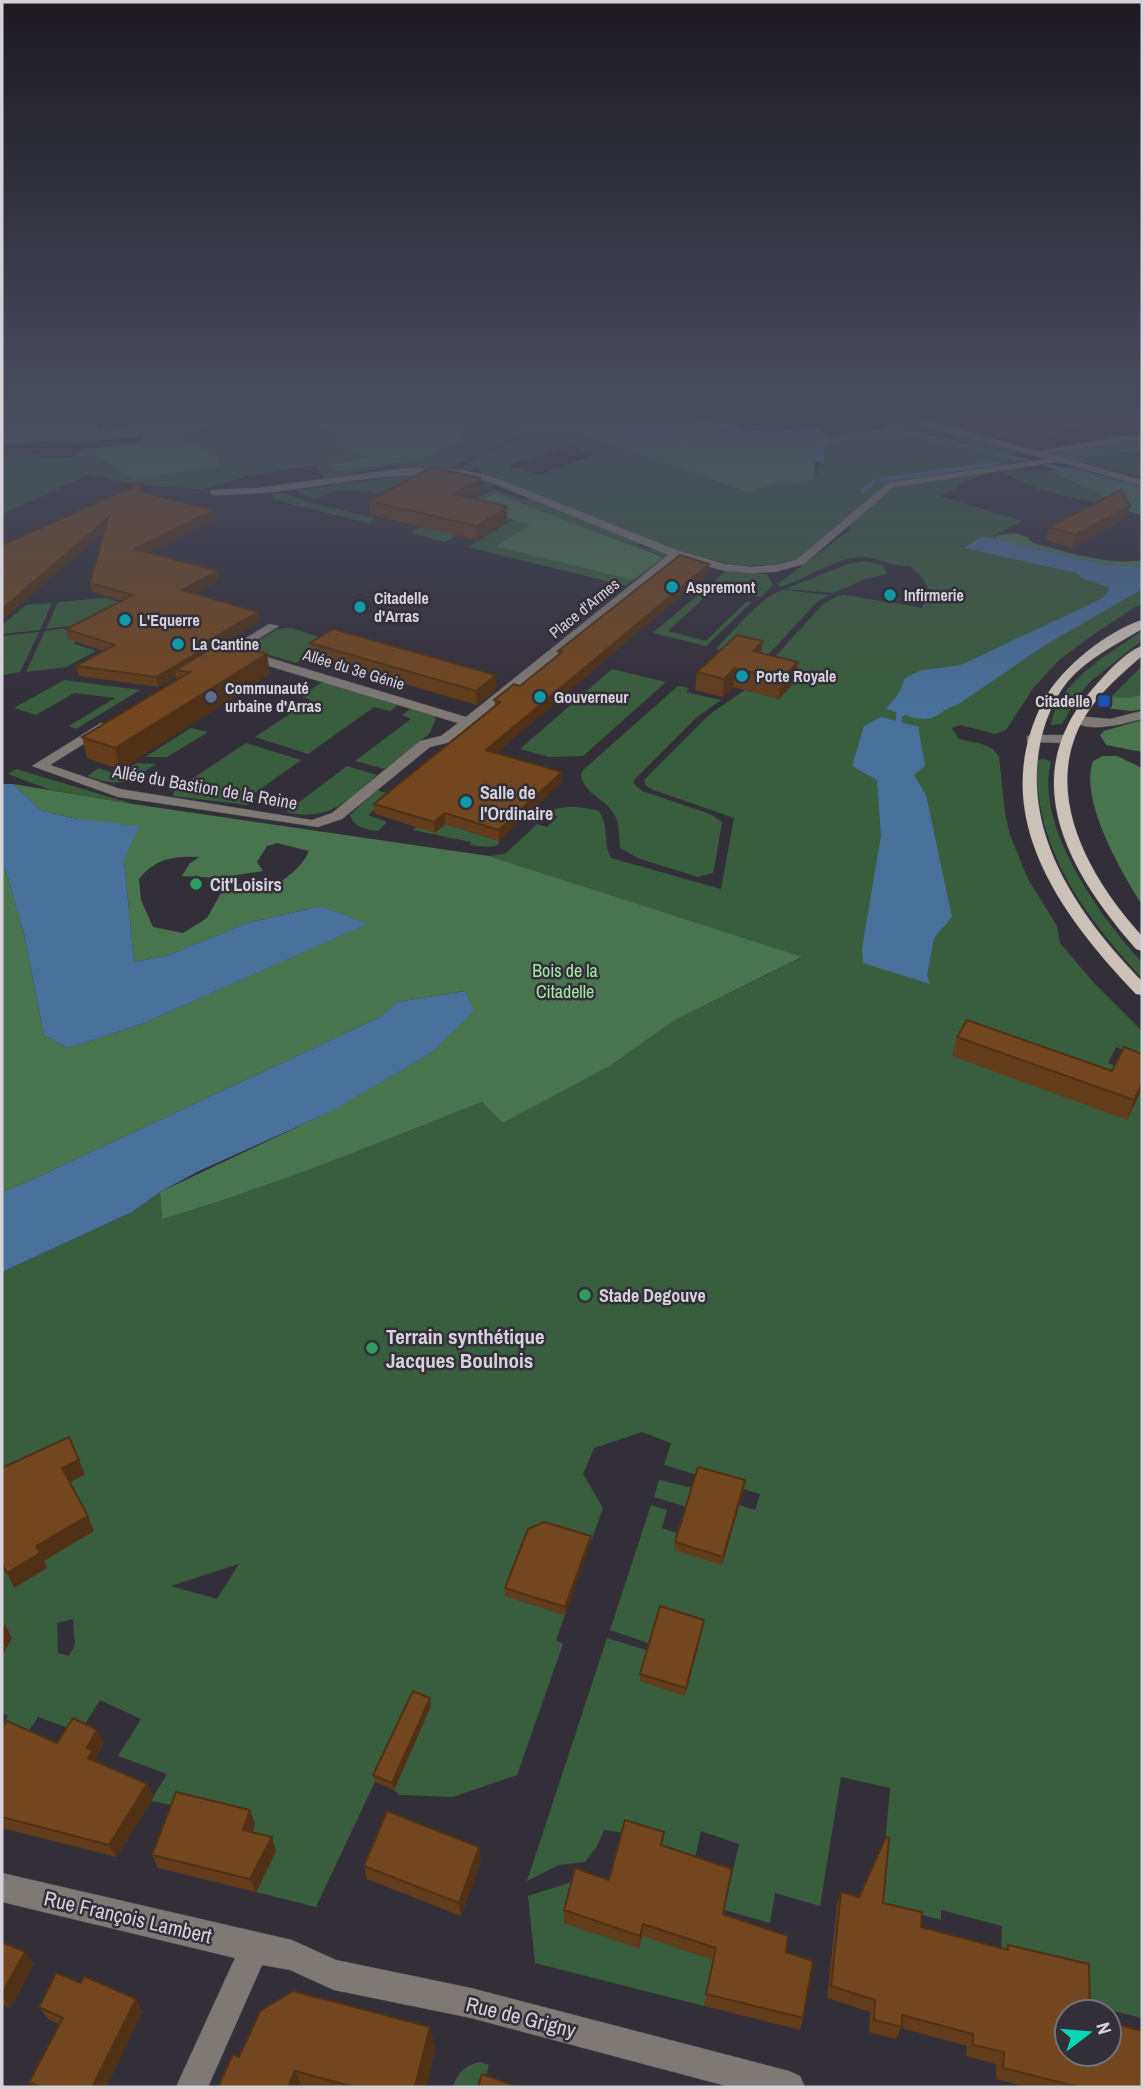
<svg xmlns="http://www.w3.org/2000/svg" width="1144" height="2089" viewBox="0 0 1144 2089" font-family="'Archivo Narrow',sans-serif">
	<rect width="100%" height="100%" fill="#332f39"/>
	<g fill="#395e3d" fill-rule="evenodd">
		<path d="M296,414H336L314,423L321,428L337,431L336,447L371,458L330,464L335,471L428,456L472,424L486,418L500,421L526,432L567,429L751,493L779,481L793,484L815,479L827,442L889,436L926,438L929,442L1006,458L1011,461L1007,462L1018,470L1050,471L1108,497L1102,504C1074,497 1020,490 1002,469L984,471L983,475L957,485L960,486L940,496L1022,521L997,534L995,538L1104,564L1142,567V603L1097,632L1059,660L1034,687L1006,730L995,734L961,725L952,728L959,739L982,744L993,749L999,757L1005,813L1010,835L1028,879L1057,926L1060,943L1094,983L1142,1031V1060L1136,1054L1116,1047L1108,1063L1142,1076V2018L1081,2003L1001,1958L1002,1926L941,1910V1920L880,1904L890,1788L841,1777L820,1906L775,1893L770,1923L724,1910L739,1844L701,1831L675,1947L714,1960L704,2006L535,1963L528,1896L575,1881L564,1923L639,1948L663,1846L624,1833L604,1830L597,1846L585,1862L559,1865L527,1881L607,1638L649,1651L685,1695L703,1628L651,1644L610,1630L651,1505L667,1510L662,1528L679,1534L722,1565L739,1505L755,1510L760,1494L664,1465L671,1443L642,1432L594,1448L583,1474L603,1508L590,1544L506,1596L565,1615L556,1640L563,1644L517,1775L453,1797L400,1795L394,1790L421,1727L404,1720L316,1907L256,1892L276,1851L182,1807L151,1801L167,1774L118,1756L141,1719L100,1700L80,1732L38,1717L24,1738H2V1726L8,1716L2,1713V1656L11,1639L2,1641V1272L132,1212L160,1192L162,1219C271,1187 376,1144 482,1102L503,1123L610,1066L675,1020L801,958L489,856L505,854L537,824L547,827L558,817L548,813C561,804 584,807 599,811C610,828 602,841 611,858L721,889L734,818L654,790L646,786L644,780L710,714L745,690L779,699L796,680L764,669L824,603L838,596L845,595L922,608L928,595L912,593V590L929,591L923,578L910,566C893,568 880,557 862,557C833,558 807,579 780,587L778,584L852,528L840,523L796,560L771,565L741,566L687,554L480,474L482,471L475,468L471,471L461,470C469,457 506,444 522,439L525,433L446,470L391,466L325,478L315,465L248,476L203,489L147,486L89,475L2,514V457L41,455V459L96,455L134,480L220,466L219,455L179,439L190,430L261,421ZM571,446L595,455L539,475L519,468L511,469V465ZM239,1564L217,1599L171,1586L238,1564ZM73,1619L75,1645L69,1656L58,1653L57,1623Z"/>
		<polygon points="917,423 1022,453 1015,454 939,435 886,428 885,424"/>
		<polygon points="1142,450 1142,477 1076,462 1085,458"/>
		<path d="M433,473L421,505C399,500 360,487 339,491C322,494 314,505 297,490L301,487L304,490L334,485L331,482L344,480L347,483Z"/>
		<path d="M491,482L495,484L489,487L522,500L528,498L641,543L637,545L669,555L626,586L468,547L512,520L490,515L445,542L410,533L446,512L494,490L479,486ZM495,493L663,556V557L496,545L531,525L498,513Z"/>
		<polygon points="272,493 284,493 315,504 376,518 369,523 285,503 273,499"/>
		<polygon points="865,561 883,565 887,574 866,579 833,593 785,589 848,564"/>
		<polygon points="726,571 767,574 773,585 761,597 716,587 668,631 706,641 747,601 752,602 706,646 653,633"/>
		<path d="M784,590L830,595L817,602L766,657L716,649C732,633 762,594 784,590Z"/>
		<polygon points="105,598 129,605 93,623 46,629 58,602"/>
		<polygon points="52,603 40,630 2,634 2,625 26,605"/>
		<polygon points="89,625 77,632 74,644 96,651 66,667 26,672 45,631"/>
		<polygon points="286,628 291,628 332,641 296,663 252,650 253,644 276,630"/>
		<path d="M1142,631V640L1091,681L1079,695L1062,724L1051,725C1057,682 1110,653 1142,631Z"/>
		<polygon points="39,632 20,672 2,675 2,636"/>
		<polygon points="1142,666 1142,709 1132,711 1106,708 1111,697"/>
		<polygon points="612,669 666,682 583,756 549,757 520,749"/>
		<polygon points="64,680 140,690 76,729 69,726 115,698 74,693 36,715 14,708"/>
		<polygon points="324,681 399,704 390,711 374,707 308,754 255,737 311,700 301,696"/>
		<path d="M678,686L689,688L686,692L721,700L697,717L634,780V784L642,791L710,814L722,822L714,870L713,873L698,877L640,859L620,848C619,837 620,824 614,814C605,798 585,795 581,775L583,770Z"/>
		<polygon points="411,708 433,715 436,719 429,734 385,769 355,761 411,719 402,715"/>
		<polygon points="191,728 208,732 167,757 145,757"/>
		<polygon points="246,743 301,760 251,796 257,799 247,805 173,796 174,791"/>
		<path d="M1045,759L1051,762C1034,825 1101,919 1142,962V978C1083,914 1036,851 1036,760Z"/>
		<path d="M136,763L156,764C128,783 120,788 87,776L99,768L118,775Z"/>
		<path d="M347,766L377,775C346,801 330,822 286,812Z"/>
		<polygon points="16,769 133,804 51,790 8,774"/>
		<path d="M377,790L393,795L368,815L387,822L378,831C366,829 354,828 350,815Z"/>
		<polygon points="445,824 499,841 498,845 488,847 470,845 471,842 413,830 417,827"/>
		<polygon points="659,1480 693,1488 687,1507 654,1497"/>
		<path d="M480,2062L489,2065L483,2087H452C460,2072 463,2066 480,2062Z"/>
	</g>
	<g fill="#48754d" fill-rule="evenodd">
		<polygon points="2,414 105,414 96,421 98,430 126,427 142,414 296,414 262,421 190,430 180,439 219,455 220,466 134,480 96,455 74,457 75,454 86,449 143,442 140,436 76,443 57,441 2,444"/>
		<polygon points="336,414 562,414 609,436 632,442 676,444 688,449 702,441 813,439 886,428 904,429 1015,454 1006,458 929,442 917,437 827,442 814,439 815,479 793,484 779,481 751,493 567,429 526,432 500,421 486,418 472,424 456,438 462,439 459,442 428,456 409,461 335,471 329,464 369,457 336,447 337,431 321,428 313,422"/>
		<polygon points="599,414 690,414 702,420 730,415 739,423 738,428 721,431 718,436 710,436 697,429 652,433 622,426"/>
		<polygon points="1142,439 1142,450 1085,458 1076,462 1052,455 1052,452"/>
		<polygon points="1070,467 1142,487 1142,515 1102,504 1107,497 1050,471"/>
		<polygon points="495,493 663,557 633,580 495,546 530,525 472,507"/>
		<path d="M1016,533L1027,537L1033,543C1069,552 1106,566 1142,560V567L1104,564L995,539L997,535Z"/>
		<polygon points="1142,695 1142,709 1132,711 1106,708 1111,697 1128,698"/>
		<polygon points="1142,720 1142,752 1106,745 1100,735 1104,731"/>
		<path d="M1103,756H1117L1142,768V905C1121,872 1079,800 1093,761Z"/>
		<path d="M13,784L133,804L489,856L802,957L675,1020L610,1066L503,1123L482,1102C376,1144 271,1187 162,1219L160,1192L331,1111L431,1053L451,1033L464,991L397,1002L380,1017L27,1182L2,1192V866L5,868L24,934L44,1035L68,1048L142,1024L366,924L321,906L247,923L167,956L134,962L124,860L78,819L42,811ZM277,843L309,851C302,868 285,879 270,889L251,881L222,891L207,918L183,933L153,927L141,900L139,879C156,858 174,856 200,857L190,863L182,876L218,878L263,871L257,862L267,846Z"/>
	</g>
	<g fill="#48709a">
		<path d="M562,414H599L623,426L652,433L697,429L710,436L738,428L771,432L814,427L829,436L820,439H827L876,432L919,433L1057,466L1142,491V493L1026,461H1013L1003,456C944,441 888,424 828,442L824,449V463L815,461L814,439L702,441L688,449C669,440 649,446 629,441C605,436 584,424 562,414Z"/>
		<path d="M983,536L1104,564L1142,567V589L1042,647L957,705C945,707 938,718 926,719C915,720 898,712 886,709L899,693L905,678L922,670L961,665L1103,598L1110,588L1082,578L1076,573L964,548Z"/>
		<path d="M881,717L919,727C919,741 924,752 925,766L914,775L926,795L952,917L934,938L927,975L930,984L863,963L862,948L881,836L877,780L852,766L864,726Z"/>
		<polygon points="2,784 13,784 42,811 78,819 139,826 124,860 134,962 167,956 247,923 321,906 367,924 142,1024 68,1048 44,1035 24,934 5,868 2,866"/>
		<polygon points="465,991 474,1011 431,1053 332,1111 199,1171 160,1192 132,1212 2,1272 2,1192 27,1182 380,1017 397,1002"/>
	</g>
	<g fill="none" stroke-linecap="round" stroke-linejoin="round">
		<g stroke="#48709a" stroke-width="4.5">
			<polyline points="881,480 998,463"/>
			<polyline points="863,491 874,482"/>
		</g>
		<polyline stroke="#48709a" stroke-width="6" points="899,731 899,715 910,709"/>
		<defs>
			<g id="minor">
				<polygon points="119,414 128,414 119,422 113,422 113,418"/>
				<path d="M880,414L915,416L1037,451L1142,433V439L1047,453L1142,480V486L1059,462L894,487L804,564L775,572L750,573L725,571L678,558L451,742L430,747L342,819L318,827L118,797L32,766L101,723L106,724V730L50,765L120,789L312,820L332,813L420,741L441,736L458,723L242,658V652H250L466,717L668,555L490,482C421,467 357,480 289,490C264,494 239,494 214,495L211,494V490L257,488L404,468L463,470L496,478L679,551L725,564L750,567L775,565L796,560L888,483L1046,459Z"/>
				<polygon points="269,624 279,626 223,661 213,658"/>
				<path d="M1142,711V719C1122,724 1088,734 1071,720L1077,716L1110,719Z"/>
				<polygon points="1032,735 1067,735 1074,739 1067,743 1027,742 1027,736"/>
				<polygon points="2,1873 292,1940 336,1960 471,1988 789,2071 800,2076 805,2087 730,2087 471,2018 334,1990 290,1970 262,1965 208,2087 176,2087 235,1958 2,1902"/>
			</g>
			<g id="major">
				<path d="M1142,620V629C1117,644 1088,658 1068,681C1054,698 1044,723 1040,744C1022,837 1081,918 1142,981V995L1136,994C1059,913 985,813 1044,700C1061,668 1107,631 1142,620Z"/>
				<path d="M1142,646V656C1121,674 1098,694 1084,718C1040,794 1091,880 1142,936V951L1136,949C1072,876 1014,781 1090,692C1103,677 1123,653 1142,646Z"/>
			</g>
		</defs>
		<use href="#minor" stroke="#504c56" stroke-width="1"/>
		<use href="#major" stroke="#504c56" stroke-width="1"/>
		<use href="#minor" fill="#7e7975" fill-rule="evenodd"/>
		<use href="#major" fill="#cac1b8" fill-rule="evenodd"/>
	</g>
	<g fill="#623c1b">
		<polygon points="911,414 1142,414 1142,427 1053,439 1045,435 1023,444 956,424"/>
		<polygon points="482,491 471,498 506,506 507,522 477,540 370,515 369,501"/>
		<polygon points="145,493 216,519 148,552 218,571 219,580 195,594 258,612 260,621 224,642 270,674 120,770 87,758 82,737 177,680 176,677 158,687 79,676 76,666 104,651 68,639 66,629 122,601 93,592 90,583 104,532 2,620 2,545"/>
		<polygon points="1130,506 1126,518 1072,548 1046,540 1049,527"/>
		<polygon points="708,573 496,753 562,772 562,782 499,841 445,824 435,833 375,814 374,804 495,706 494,700 520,686 558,655 558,651"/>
		<polygon points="310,643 497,689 477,705 312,657"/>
		<polygon points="762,653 796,680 779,699 733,687 723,697 695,690 697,672"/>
		<polygon points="957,1037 1112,1071 1142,1054 1142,1091 1141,1091 1127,1120 952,1056"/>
		<polygon points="745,1480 744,1489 722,1565 674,1550 675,1542"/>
		<polygon points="591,1536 590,1544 565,1615 505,1596 505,1588"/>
		<polygon points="704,1620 703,1628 685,1696 640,1681 640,1674"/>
		<polygon points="431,1706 394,1790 375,1782 373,1775"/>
		<polygon points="2,1726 57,1743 97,1730 104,1743 96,1757 99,1763 147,1784 154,1797 116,1857 2,1828"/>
		<polygon points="250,1810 255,1824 252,1833 276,1851 256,1892 158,1868 152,1855"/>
		<polygon points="663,1845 724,1914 786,1952 803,2018 800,2030 704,2006 713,1960 642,1936 639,1948 564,1923 564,1910"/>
		<polygon points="479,1847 481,1861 461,1916 367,1879 364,1866"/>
		<polygon points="841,1892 883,1903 921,1927 1006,1950 1008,1945 1067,2012 1142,2087 1026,2087 996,2079 996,2064 966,2056 967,2046 901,2028 896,2039 869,2032 870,2012 827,1998 837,1905"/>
		<polygon points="2,1942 34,1964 10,2008 2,2004"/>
		<polygon points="81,1983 143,2011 106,2087 34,2087 29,2082 59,2024 48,2019 39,2007"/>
		<polygon points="430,2027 435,2050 426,2087 218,2087 239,2057"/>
	</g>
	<g fill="#503116">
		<polygon points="1142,418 1141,427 1053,439 1055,431"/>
		<polygon points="1047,427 1045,435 1023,444 1025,435"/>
		<polygon points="481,478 482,491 453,507 453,494"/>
		<polygon points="506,506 506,509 507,508 507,522 477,540 476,526"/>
		<polygon points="1130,506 1126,518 1072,548 1075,535"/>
		<polygon points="214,510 216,519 137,558 135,549"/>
		<polygon points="108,518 110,527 2,620 2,609"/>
		<polygon points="709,564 708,573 487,761 486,750"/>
		<polygon points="218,571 219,580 184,600 182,590"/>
		<polygon points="258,612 260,621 175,670 176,677 158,687 156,677 201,645"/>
		<polygon points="763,641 761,659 753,651"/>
		<polygon points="267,654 270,674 120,770 115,748"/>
		<polygon points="798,662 796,680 779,699 781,680"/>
		<polygon points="735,668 733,687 723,697 724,679"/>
		<polygon points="496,675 497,689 477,705 476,691"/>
		<polygon points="562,772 562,782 499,841 499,830"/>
		<polygon points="445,813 445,824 435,833 434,822"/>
		<polygon points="1142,1083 1141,1091 1127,1120 1134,1100"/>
		<polygon points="79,1460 85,1475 68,1483 62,1468"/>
		<polygon points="745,1480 744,1489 722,1565 723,1557"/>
		<polygon points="88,1516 94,1531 44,1561 47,1568 14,1588 7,1573 36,1546"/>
		<polygon points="591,1536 590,1544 565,1615 565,1607"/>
		<polygon points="704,1620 703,1628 685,1696 686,1688"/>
		<polygon points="5,1624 12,1638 2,1656 2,1629"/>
		<polygon points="430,1698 431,1706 394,1790 392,1783"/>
		<polygon points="97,1730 104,1743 96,1757 99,1764 88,1758 87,1748"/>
		<polygon points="147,1784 154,1797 116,1857 109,1845"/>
		<polygon points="250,1810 255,1824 248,1844 243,1830"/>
		<polygon points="272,1837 276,1851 256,1892 250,1879"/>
		<polygon points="479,1847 481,1861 461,1916 459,1903"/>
		<polygon points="643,1924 642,1936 639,1948 640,1936"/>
		<polygon points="25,1952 34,1964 10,2008 2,1998 2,1993"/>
		<polygon points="136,1999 143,2011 106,2087 92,2087"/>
		<polygon points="430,2027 435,2050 426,2087 415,2087"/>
		<polygon points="295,2071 302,2087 288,2087"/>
	</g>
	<g fill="#72461f" stroke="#503116" stroke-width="2">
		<polygon points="951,414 1142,414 1142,418 1055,431 1047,427 1025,435"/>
		<polygon points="432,467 481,478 453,494 506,506 503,507 507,508 476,526 369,501"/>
		<polygon points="141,483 144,487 139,491 214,510 135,549 218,571 182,590 258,612 201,645 208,647 156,677 76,666 115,645 66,629 133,595 90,583 108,518 2,609 2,545"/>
		<polygon points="1121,490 1130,506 1075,535 1049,527"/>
		<polygon points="680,555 709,564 486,750 562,772 499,830 445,813 434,822 374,804 500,702 494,700 514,684 520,686 562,652 558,651"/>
		<polygon points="333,629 496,675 476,691 310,643"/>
		<polygon points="737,635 763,641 753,651 798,662 781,680 735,668 724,679 697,672"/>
		<polygon points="223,642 267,654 115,748 82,737 190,672 175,670"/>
		<polygon points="967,1020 1112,1071 1124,1047 1142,1054 1142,1083 1134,1100 957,1037"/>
		<polygon points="69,1437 79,1460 62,1468 88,1516 36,1546 40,1553 7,1573 2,1564 2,1468"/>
		<polygon points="698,1467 745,1480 723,1557 675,1542"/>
		<polygon points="544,1522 591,1536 565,1607 505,1588 528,1529"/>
		<polygon points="660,1606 704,1620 686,1688 640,1674"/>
		<polygon points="413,1691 430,1698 392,1783 373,1775"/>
		<polygon points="73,1718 97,1730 87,1748 93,1750 88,1758 147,1784 109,1845 2,1817 2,1726 3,1727 7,1721 57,1743"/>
		<polygon points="176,1792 250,1810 243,1830 272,1837 250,1879 152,1855"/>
		<polygon points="387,1811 479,1847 459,1903 364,1866"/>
		<polygon points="625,1820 664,1832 661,1845 732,1869 723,1914 788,1936 786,1952 813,1961 803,2018 706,1994 716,1948 643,1924 640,1936 564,1910 575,1868 609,1880"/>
		<polygon points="886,1837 889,1838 883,1903 922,1912 921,1927 1008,1950 1008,1945 1089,1964 1090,2012 1067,2012 1067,2054 1109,2054 1109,2022 1142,2031 1142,2087 1078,2087 1003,2068 1004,2052 973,2045 973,2034 902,2015 902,2027 874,2020 875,2000 831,1986 841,1892 859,1897"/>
		<polygon points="2,1942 25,1952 2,1993"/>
		<polygon points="56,1973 81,1983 84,1976 136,1999 92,2087 40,2087 29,2082 63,2018 39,2007"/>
		<polygon points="293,1991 430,2027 415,2087 354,2087 295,2071 288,2087 218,2087 233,2054 239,2057 260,2011"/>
		<polygon points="482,2074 519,2087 478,2087"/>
	</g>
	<linearGradient id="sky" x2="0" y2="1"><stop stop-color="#1c1a1f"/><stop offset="0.59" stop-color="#4a4d5f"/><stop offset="1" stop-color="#4a4d5f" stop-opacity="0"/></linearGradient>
	<rect width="1144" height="706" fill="url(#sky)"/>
	<g fill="#0f9aa8" stroke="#332f39" stroke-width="2.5">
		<circle cx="672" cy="587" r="7"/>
		<circle cx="890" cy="595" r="7"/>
		<circle cx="360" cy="607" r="7"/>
		<circle cx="125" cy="620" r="7"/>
		<circle cx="178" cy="644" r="7"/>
		<circle cx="742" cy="676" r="7"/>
		<circle cx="540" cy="697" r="7"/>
		<circle cx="466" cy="802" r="7"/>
	</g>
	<circle fill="#5c6f8a" stroke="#332f39" stroke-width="2.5" cx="211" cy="697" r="7"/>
	<rect fill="#1a4fb4" stroke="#332f39" stroke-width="2.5" x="1097" y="694" width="14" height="14" rx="3.5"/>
	<g fill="#2e9e5b" stroke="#332f39" stroke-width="2.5">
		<circle cx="196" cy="884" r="7"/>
		<circle cx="585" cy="1295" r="7"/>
		<circle cx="372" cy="1348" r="7"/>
	</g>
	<g text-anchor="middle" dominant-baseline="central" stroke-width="5" stroke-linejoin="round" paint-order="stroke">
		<g font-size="16" font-weight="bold" fill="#d5d2d9" stroke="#332f39" text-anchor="start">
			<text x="686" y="587">Aspremont</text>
			<text x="904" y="595">Infirmerie</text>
			<text x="374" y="598">Citadelle<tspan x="374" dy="18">d'Arras</tspan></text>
			<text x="139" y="620">L'Equerre</text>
			<text x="192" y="644">La Cantine</text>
			<text x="756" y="676">Porte Royale</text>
			<text x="225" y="688">Communauté<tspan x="225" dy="18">urbaine d'Arras</tspan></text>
			<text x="554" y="697">Gouverneur</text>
			<text x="1090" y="701" text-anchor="end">Citadelle</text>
		</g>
		<g font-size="16" fill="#d5d2d9" stroke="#332f39">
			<text transform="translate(584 608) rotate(-39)">Place d'Armes</text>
			<text transform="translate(354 669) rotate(17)">Allée du 3e Génie</text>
		</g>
		<g font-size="18" fill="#d5d2d9" stroke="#332f39">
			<text transform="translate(205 787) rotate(10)">Allée du Bastion de la Reine</text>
		</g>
		<g font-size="18" font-weight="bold" fill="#d5d2d9" stroke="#332f39" text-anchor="start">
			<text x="480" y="792">Salle de<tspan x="480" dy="21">l'Ordinaire</tspan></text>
			<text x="210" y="884">Cit'Loisirs</text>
			<text x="599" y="1295">Stade Degouve</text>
		</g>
		<g font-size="18" fill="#a4e8a9" stroke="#332f39">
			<text x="565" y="970">Bois de la<tspan x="565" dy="21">Citadelle</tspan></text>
		</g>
		<g font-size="21" font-weight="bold" fill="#d5d2d9" stroke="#332f39" text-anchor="start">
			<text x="386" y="1336">Terrain synthétique<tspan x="386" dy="24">Jacques Boulnois</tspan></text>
		</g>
		<g font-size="21" fill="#d5d2d9" stroke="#332f39">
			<text transform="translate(128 1917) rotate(13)">Rue François Lambert</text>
			<text transform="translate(521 2017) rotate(14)">Rue de Grigny</text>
		</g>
	</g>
	<rect width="1144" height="2089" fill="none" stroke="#d5d2d9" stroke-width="7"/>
	<g transform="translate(1088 2033) rotate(74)"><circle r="33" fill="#332f39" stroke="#747079" stroke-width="2"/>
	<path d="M0-5L12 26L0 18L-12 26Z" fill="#09d5b5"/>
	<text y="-10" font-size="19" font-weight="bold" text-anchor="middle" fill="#d5d2d9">N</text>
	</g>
</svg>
